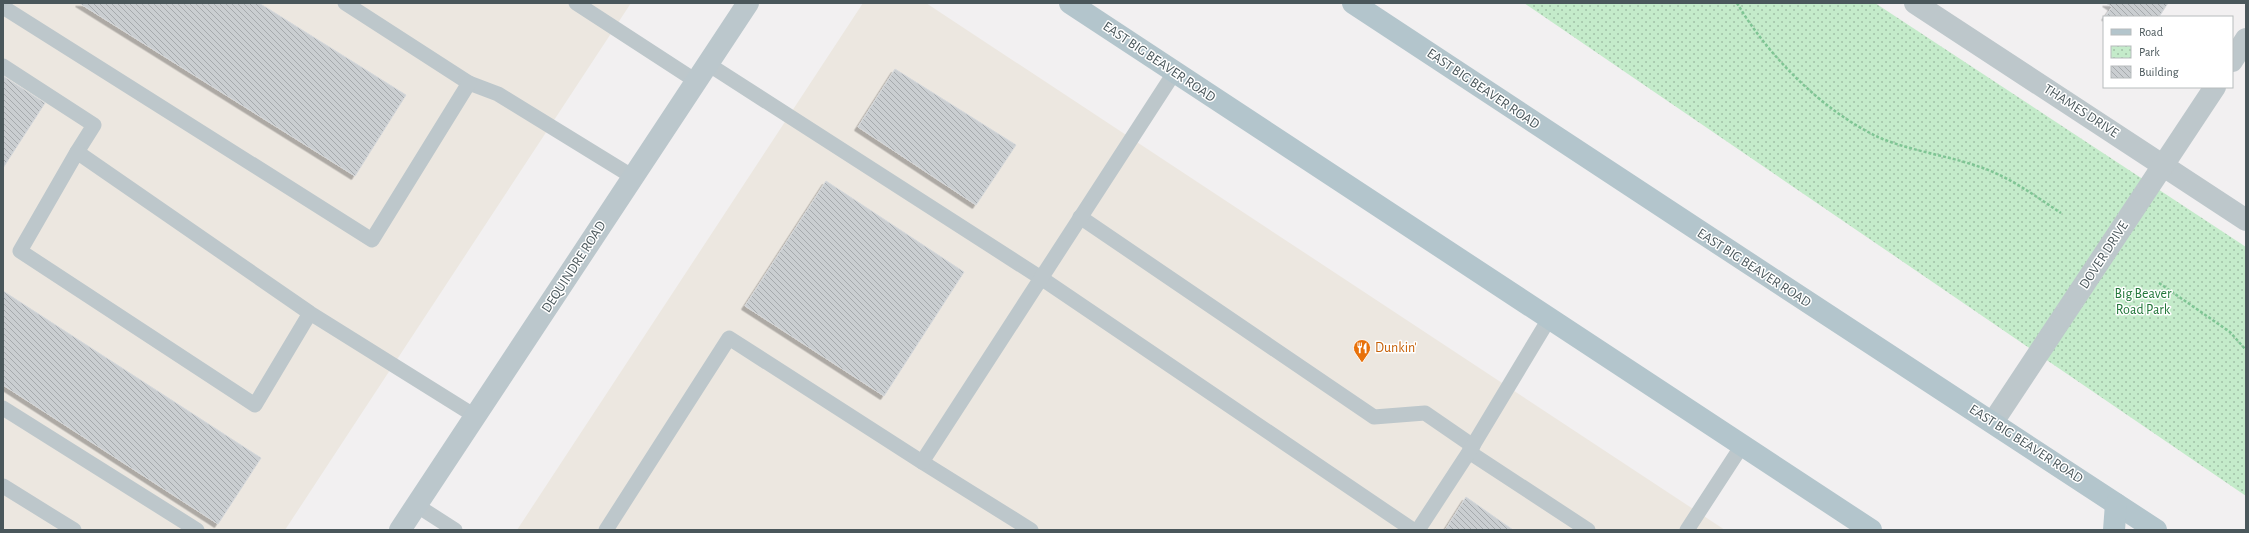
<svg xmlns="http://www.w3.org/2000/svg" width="2249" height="533" viewBox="0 0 2249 533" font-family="'Alegreya Sans',sans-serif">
	<defs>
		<pattern id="park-dots" width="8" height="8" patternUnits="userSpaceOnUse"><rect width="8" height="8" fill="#c4ebca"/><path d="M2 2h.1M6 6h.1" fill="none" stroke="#a1c1a7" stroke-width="1.8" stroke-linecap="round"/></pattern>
		<pattern id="building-back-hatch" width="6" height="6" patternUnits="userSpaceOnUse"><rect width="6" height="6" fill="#caced1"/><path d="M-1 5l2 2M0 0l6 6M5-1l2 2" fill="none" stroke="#a6aaad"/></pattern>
		<filter id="shadow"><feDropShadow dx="-3.5" dy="3.5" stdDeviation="0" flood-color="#0004"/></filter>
	</defs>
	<rect width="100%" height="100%" fill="#f2f0f1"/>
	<g fill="#ece7e0">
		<polygon points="3,3 631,3 285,530 3,530"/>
		<polygon points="863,3 926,3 1725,530 517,530"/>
	</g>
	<polygon fill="url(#park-dots)" points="1524,3 1875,3 2246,247 2246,496"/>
	<g fill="url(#building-back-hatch)" stroke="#d5d8db" filter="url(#shadow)">
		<polygon points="79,3 259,3 406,95 355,176"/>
		<polygon points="2106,3 2168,3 2159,17 2105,17 2112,7"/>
		<polygon points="895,69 1016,145 976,205 858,127"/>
		<polygon points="3,76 45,103 3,168"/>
		<polygon points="826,181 964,272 884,396 745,306"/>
		<polygon points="3,291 261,458 218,524 3,385"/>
		<polygon points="1466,497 1513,530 1445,530"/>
	</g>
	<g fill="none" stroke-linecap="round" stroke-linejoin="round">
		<g stroke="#7fc594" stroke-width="2.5" stroke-dasharray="3 2" stroke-linecap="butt">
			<path d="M1737,3C1768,56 1823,111 1878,137C1910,151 1946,155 1980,167C2010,177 2035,196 2061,213"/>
			<polyline points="2159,283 2230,332 2246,350"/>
		</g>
		<g stroke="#bdc7cb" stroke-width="15">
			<polyline points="345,3 469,83 498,94 633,177"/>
			<polyline points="576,3 696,81"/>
			<polyline points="3,7 372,240 469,83"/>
			<polyline points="708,64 1041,278 1413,530"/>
			<polyline points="3,66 94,125 77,152"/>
			<polyline points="1080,217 1374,417 1425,413 1473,446"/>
			<polyline points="310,313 255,405 20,251 77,152 310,313 475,416"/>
			<polyline points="3,408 197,530"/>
			<polyline points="1469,452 1588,530"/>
			<polyline points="922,462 1031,530"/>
			<polyline points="3,486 74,530"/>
			<polyline points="416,505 455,530"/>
			<polyline points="606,530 729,338 922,462 1174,73"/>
			<polyline points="1418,530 1469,452 1549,319"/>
			<polyline points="1687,530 1743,444"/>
		</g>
		<g stroke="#bdc7cb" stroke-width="22">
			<polyline points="1915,3 2246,220"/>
			<polyline points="2232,61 2246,39"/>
			<polyline points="1993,422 2215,87"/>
		</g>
		<polyline stroke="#bbc7cc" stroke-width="22" points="400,530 748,3"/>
		<g stroke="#b3c5cc" stroke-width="22">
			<polyline points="1070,3 1871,530"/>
			<path d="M1353,3C1620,180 1888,354 2156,530"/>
			<polyline points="2114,530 2116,504"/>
		</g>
	</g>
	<defs>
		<symbol id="restaurant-pin" viewBox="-11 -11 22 30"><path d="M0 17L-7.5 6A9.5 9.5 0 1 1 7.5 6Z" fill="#e8710a" stroke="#fff"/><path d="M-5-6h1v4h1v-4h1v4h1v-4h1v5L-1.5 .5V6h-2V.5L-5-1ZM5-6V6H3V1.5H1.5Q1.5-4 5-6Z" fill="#fff"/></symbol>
	</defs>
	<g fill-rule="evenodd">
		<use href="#restaurant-pin" x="1352" y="338" width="20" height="27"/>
	</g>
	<g text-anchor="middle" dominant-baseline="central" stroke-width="3" stroke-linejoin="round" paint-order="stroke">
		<g font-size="14" fill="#4a575b" stroke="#fff">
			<text transform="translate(1159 62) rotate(34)">EAST BIG BEAVER ROAD</text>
			<text transform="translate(1483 89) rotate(34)">EAST BIG BEAVER ROAD</text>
			<text transform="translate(2081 111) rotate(33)">THAMES DRIVE</text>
			<text transform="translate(2104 255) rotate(-57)">DOVER DRIVE</text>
			<text transform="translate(574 267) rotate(-57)">DEQUINDRE ROAD</text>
			<text transform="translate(1754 268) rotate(33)">EAST BIG BEAVER ROAD</text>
			<text transform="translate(2026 444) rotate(33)">EAST BIG BEAVER ROAD</text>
		</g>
		<g font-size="14" fill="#217639" stroke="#fff">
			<text x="2143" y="294">Big Beaver<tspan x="2143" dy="16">Road Park</tspan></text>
		</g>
		<g font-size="14" fill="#c56008" stroke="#fff" text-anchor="start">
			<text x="1375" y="348">Dunkin'</text>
		</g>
	</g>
	<rect width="2249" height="533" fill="none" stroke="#4a575b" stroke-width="8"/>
	<rect x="2103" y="16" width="130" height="72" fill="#ffffff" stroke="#b7bcbd"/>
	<rect x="2111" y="29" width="20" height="6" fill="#b3c5cc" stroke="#b7bcbd"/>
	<text x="2139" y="36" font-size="12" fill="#4a575b">Road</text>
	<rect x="2111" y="46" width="20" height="12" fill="url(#park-dots)" stroke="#b7bcbd"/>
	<text x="2139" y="56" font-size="12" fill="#4a575b">Park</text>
	<rect x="2111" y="66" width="20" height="12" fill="url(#building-back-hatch)" stroke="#b7bcbd"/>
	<text x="2139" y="76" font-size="12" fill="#4a575b">Building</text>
</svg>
